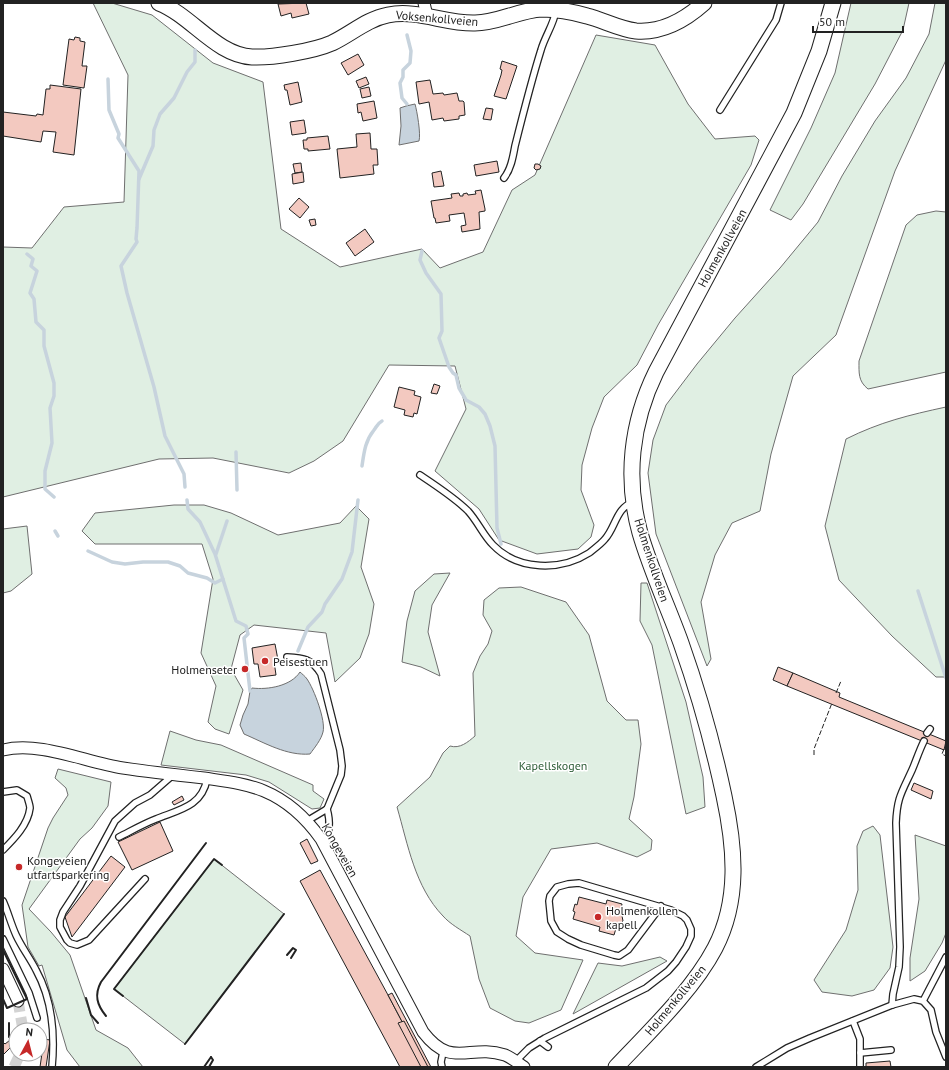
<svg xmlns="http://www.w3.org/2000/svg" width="949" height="1070" viewBox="0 0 949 1070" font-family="'PT Sans',sans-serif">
	<rect width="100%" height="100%" fill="#fff"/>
	<g fill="#e0efe3" stroke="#6f6f6f">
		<polygon points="93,3 112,3 152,15 213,63 263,82 281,229 340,267 422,249 440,268 483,252 512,190 535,175 596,35 655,45 688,104 715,139 755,136 759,140 751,165 658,325 637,365 604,397 592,428 582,465 581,490 594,525 591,537 578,549 537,554 499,540 479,509 435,471 466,409 455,366 389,365 343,441 314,461 289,473 213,458 159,459 3,497 3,247 32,248 64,207 124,202 128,75"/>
		<polygon points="851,3 909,3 903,30 875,84 803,204 791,220 770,210 811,128 835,73"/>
		<polygon points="935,3 946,3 946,60 895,171 836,335 793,376 771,454 760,511 732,523 715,555 701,602 711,659 707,666 656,534 648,473 653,440 666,405 697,364 735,318 780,268 818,222 842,176 875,121 906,78 929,34"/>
		<path d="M936,211L946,212V372L868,389C858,381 859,373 859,361L906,225L917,215Z"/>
		<path d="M946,407V677H936L892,636L839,580L825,526L846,439C880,422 909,415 946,407Z"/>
		<polygon points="174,505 204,505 231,513 278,535 340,523 356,506 369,519 361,567 374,604 369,634 360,658 335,682 326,633 254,625 240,635 231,669 243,690 229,734 215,729 208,722 216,686 201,653 213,579 202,544 95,544 82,531 95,513"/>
		<polygon points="27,526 32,574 11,591 3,593 3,529"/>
		<polygon points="450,573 432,605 428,632 440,676 421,667 402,662 407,621 415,591 434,574"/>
		<polygon points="641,583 647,583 686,702 703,777 705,807 686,814 652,645 640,621"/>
		<path d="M521,587L566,602L589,635L607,701L626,720H638L641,744L634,797L629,819L652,840L651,850L637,857L597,843L551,849L523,897L516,936L535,953L583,960L561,1010L529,1023L515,1021L490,1008L479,979L470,936C461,930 450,924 443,916C415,887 408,845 397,807L430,777L443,753L450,746C460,749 468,742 475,736L473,673L480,656L488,644L492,631L483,615L484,600L499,588Z"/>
		<polygon points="170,731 196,740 221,745 313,785 313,791 324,799 320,808 312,809 269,782 246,775 161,765"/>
		<polygon points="58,769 111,782 108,806 92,828 80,839 29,909 51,932 70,955 96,1030 128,1048 143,1067 80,1067 67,1050 42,965 39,966 28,947 22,905 48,828 53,818 68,795 66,788 55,778"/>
		<polygon points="873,826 880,835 893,947 890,968 874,990 852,996 822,992 814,980 846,930 858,890 857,846 863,831"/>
		<polygon points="915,835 946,846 946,933 942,943 925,971 910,981 910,958 919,899"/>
		<polygon points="214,859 284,914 185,1044 114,989"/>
		<polygon points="660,957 667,961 573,1014 598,963 622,966"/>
	</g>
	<g fill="#c7d3dd" stroke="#6f6f6f">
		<path d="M415,104C417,111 421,134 419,141L399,145L401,126L400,108L406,106Z"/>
		<path d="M300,672C302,674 305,676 307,679C314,689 326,721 323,732C321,740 315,747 310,754C287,756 265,743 244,734L240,725L243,715L248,704L250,691L252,688C268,690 291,686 300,672Z"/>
	</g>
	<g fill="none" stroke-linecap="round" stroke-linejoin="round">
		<g stroke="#c7d3dd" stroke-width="3.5">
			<polyline points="407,35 411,51 410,63 403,70 403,77 400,83 402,98 407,104"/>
			<polyline points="108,79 109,110 119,134 118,138 139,171 137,228 136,239 137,242 121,266 127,293 154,387 165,436 184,474 185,487"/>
			<polyline points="139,179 153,146 154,130 160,114 174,98 187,72 195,62 195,50"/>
			<polyline points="422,251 420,260 426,273 441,294 442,331 439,338 449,367 453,373 456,375 459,388 466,400 479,407 485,414 490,426 495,446 497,528 501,544"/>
			<polyline points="27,254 33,259 31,266 37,271 30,293 34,299 36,322 44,330 44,346 54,383 54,396 50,408 52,443 45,471 45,489 54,497"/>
			<polyline points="236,452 237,490"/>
			<path d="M362,466C364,453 365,441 374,430C377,426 378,423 382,421"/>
			<polyline points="187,500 188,509 200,522 215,554 236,621 246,626 248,634 244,638 250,691"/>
			<polyline points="55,531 58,536"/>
			<polyline points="88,551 112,562 125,564 143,562 168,562 180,566 188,573 207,578 215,583 223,579"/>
			<polyline points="216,554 227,521"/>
			<polyline points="918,591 946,678"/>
			<polyline points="298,651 308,627 322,612 325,604 342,579 352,552 358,500"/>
		</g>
	</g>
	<g fill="#f3c9c0" stroke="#222">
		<polygon points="306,3 309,14 292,18 291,13 281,16 278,4"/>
		<polygon points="75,37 80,38 80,41 85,42 82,66 87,66 84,88 63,85 69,39 74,40"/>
		<polygon points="358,54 364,65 348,75 341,63"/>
		<polygon points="502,61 517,66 506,99 494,96 501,75 502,70 500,69"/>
		<polygon points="366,77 369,84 359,88 356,81"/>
		<polygon points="430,80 433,94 443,93 444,95 457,93 459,101 463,101 464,102 465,115 459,116 459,119 444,121 443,118 432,120 429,102 419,104 416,82"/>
		<polygon points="298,82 302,102 290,105 287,90 285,90 284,85"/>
		<polygon points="50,85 81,89 74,155 53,152 56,132 43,131 41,142 3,136 3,112 36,116 37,114 43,115 46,89 50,89"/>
		<polygon points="369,87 371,96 362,98 360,89"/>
		<polygon points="374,101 377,118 363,121 361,112 358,113 357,104"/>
		<polygon points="486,108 493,109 491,120 483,119"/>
		<polygon points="304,120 306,133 292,135 290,122"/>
		<polygon points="370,133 371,149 377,149 378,165 373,165 374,174 340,178 337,149 357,147 356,134"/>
		<polygon points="328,136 330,149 308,151 308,149 304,149 303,140 307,140 307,138"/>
		<polygon points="497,161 499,172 476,176 474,165"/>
		<polygon points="301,163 302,172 295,173 293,164"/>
		<polygon points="535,164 538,164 541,166 540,169 536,170 534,168"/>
		<polygon points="441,171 444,186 434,187 432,173"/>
		<polygon points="303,172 304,182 293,184 292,174"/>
		<polygon points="481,190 485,209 485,211 479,212 480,229 462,232 461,226 466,225 464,213 449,215 450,221 436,223 435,218 434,218 431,201 452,198 451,194 459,193 460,196 463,196 463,194 467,193 468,195 476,194 475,191"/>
		<polygon points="299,198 309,207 300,218 289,209"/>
		<polygon points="315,219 316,225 311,226 309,220"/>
		<polygon points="365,229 374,242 355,256 346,243"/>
		<polygon points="434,384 440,386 437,394 431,393"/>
		<polygon points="399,387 415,391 414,395 421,397 417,414 414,413 413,417 404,415 405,410 394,407"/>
		<polygon points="275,644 278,660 274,661 276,675 260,677 258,664 254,664 252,648"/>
		<polygon points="778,667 793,673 787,686 773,680"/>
		<polygon points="793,673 840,693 839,697 946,741 944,750 787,686"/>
		<polygon points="914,783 933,791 931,799 911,790"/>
		<polygon points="182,796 184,800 174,805 172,802"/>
		<polygon points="160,822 173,851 132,870 118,842"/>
		<polygon points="307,839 318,861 311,864 300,843"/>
		<polygon points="111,856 125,867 72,937 65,917"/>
		<polygon points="320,870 388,995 426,1067 400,1067 300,881"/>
		<polygon points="579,897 606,904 607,900 622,904 620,914 622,916 623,921 619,925 617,925 614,935 599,931 600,927 573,919 575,912 573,911 575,904 577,905"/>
		<polygon points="392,993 431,1067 426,1067 388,995"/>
		<polygon points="404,1021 428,1067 421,1067 398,1023"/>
		<polygon points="14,1037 11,1047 3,1055 3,1042 5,1044"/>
		<polygon points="44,1039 50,1040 46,1067 40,1067"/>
		<polygon points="890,1061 891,1067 866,1067 866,1063"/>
	</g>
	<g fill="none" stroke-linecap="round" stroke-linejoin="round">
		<g stroke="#d3d3d3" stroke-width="11" stroke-dasharray="11 5.5" stroke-linecap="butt">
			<polyline points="18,1001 23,1030"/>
			<polyline points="14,1067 20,1054"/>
		</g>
		<defs>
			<g id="lane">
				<polyline points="720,110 776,20 781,3"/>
				<path d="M504,178C511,169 513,157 515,146C523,114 531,82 541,50C545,36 554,24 556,10"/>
				<path d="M420,475C435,485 455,498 468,511C478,522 483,535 493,545C518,571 561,571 589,553C594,549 601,544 605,539C616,527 616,507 634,502"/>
				<path d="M287,657C304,658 312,659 321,674L340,750L342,766L341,775L327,809L307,821"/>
				<polyline points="927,733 930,729"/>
				<path d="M3,792L17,790L27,796C28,800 30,805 30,808C28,825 14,839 3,850"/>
				<path d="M119,837C131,831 143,824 156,819C178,810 202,807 207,779"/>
				<path d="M325,846C329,832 331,823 327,809"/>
				<polyline points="145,879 89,940 77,945 70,943 67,940 60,927 60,920 63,912 80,886 115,821 135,803 150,795 173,775"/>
				<path d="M3,901C8,912 11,924 16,935C22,948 30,958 36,970C52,999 55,1035 52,1067"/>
				<polyline points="3,939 29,993 37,1018"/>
				<polyline points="923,1001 946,957"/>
				<path d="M892,1005L893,994L899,967L900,947L896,823C897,797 902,792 912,770C916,761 919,751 924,741"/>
				<polyline points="853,1021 860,1039 860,1067"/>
				<polyline points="540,1041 548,1047"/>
				<polyline points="860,1053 891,1050"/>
				<polyline points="516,1061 529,1048 545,1038 646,988 668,971 676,962 686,947 691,936 691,929 687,920 683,916 671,910 579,883 568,884 557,887 550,896 549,901 551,921 557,932 568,939 581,945 614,955 619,956 628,950 661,906"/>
				<polyline points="442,1067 441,1062 443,1052"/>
				<polyline points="756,1067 787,1048 810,1038 892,1005 914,999 923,1001 931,1010 936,1032 946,1057"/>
			</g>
			<g id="street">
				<polyline points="424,3 427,16"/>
				<path d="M3,750C40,741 85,762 123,768C150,772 177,775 204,778C224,781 245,783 264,791C288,801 306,818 321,839L423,1032C452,1070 469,1043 505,1055C512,1058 518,1063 524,1067"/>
				<polyline points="3,969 18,1001"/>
			</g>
			<g id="secondary">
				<path d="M159,3C192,16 216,55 252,57C272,58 314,51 332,43C351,34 367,19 388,15C417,9 446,24 475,23C498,23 519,10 542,9C557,9 573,12 587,16C603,20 619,29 636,31C662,33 685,20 704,3"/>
				<path d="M616,1067C649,1032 693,990 715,948C740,900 735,847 724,796C713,744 699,694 681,643C668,607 651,571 640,533C625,479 631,423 656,372L794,113L819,51L833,3"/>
			</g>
		</defs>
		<use href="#lane" stroke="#222" stroke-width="8"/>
		<use href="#street" stroke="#222" stroke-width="13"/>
		<use href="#secondary" stroke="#222" stroke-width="17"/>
		<use href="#lane" stroke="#fff" stroke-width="5.5"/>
		<use href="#street" stroke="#fff" stroke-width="11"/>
		<use href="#secondary" stroke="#fff" stroke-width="15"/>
		<g stroke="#222" stroke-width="1" stroke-dasharray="5 2" stroke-linecap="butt">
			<polyline points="836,693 841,681"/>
			<polyline points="944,749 942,754 946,756"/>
			<polyline points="814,755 814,749 832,703"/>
		</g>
		<g stroke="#222" stroke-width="2">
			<polyline points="3,950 27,999 7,1008 3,999"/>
			<polyline points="287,955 293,948 296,950 291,958"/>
			<polyline points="123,996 114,989 214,859 222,865"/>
			<polyline points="86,998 91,1015 98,1023"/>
			<path d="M106,1016C97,1005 94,995 101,982L206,843"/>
			<polyline points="9,1023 9,1037 14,1037"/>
			<polyline points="185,1044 284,914"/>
			<polyline points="204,1067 211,1057"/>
			<polyline points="209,1067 213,1060 211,1057"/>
		</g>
	</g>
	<g fill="#c62828" stroke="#fff" stroke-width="1.5">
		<circle cx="265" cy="661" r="4"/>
		<circle cx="245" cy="669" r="4"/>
		<circle cx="19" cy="867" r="4"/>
		<circle cx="598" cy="917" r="4"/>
	</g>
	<g text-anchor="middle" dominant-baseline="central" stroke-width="3" stroke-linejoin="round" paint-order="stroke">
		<g font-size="12" fill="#222" stroke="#fff">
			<text transform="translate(437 18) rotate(5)">Voksenkollveien</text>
			<text transform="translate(722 248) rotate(-61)">Holmenkollveien</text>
			<text transform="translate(652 560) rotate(72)">Holmenkollveien</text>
			<text transform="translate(340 850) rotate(60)">Kongeveien</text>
			<text transform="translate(675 1000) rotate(-50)">Holmenkollveien</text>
		</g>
		<g font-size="12" fill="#222" stroke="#fff" text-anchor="start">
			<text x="273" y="661">Peisestuen</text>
			<text x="237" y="669" text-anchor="end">Holmenseter</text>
			<text x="27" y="860">Kongeveien<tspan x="27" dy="14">utfartsparkering</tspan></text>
			<text x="606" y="910">Holmenkollen<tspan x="606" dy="14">kapell</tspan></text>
		</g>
		<g font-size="12" fill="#2f5e38" stroke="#fff">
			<text x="553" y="765">Kapellskogen</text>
		</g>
	</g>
	<rect width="949" height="1070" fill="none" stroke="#222222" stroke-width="8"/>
	<g transform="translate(28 1042) rotate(7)"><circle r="19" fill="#ffffff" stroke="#a7a7a7"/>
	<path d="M0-3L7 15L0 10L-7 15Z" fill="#c62828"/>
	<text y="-6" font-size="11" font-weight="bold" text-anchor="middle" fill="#222222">N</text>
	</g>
	<path d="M813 26v6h90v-6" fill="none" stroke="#222222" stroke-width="2"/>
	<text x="819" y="26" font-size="12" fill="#222222" stroke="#ffffff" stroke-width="3" paint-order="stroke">50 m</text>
</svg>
